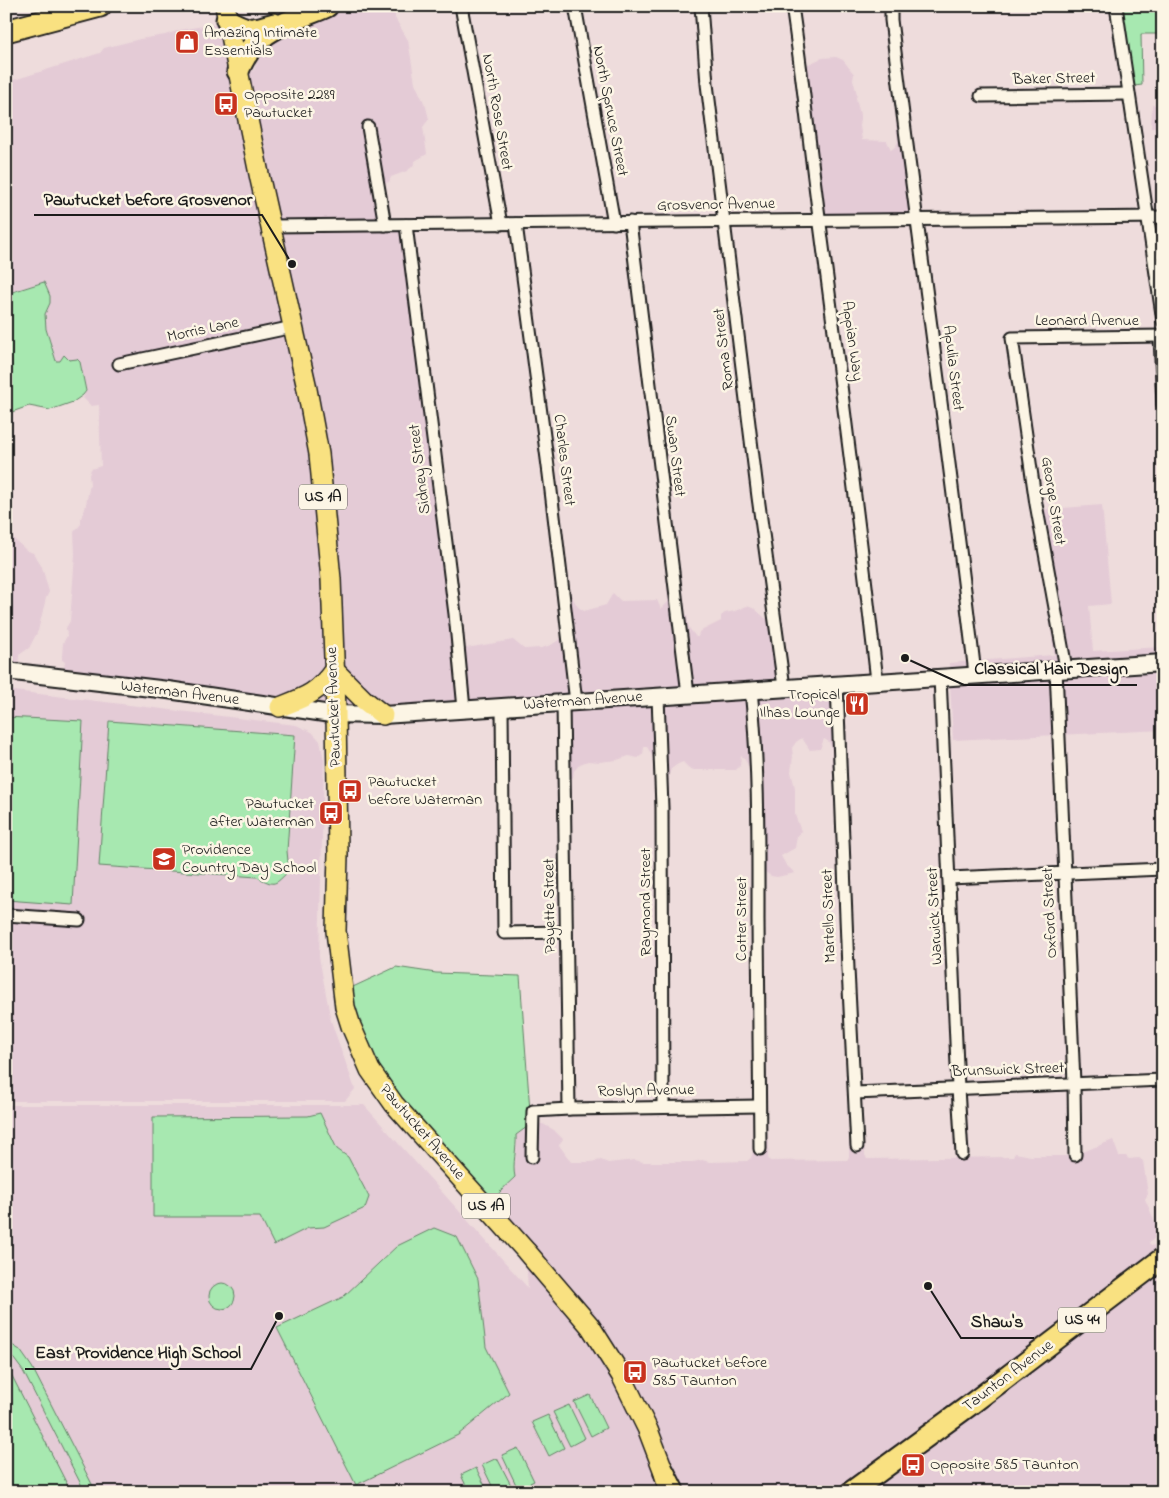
<svg xmlns="http://www.w3.org/2000/svg" width="1169" height="1498" viewBox="0 0 1169 1498" font-family="'Indie Flower',sans-serif">
	<rect width="100%" height="100%" fill="#eedcdc"/>
	<filter id="ink" filterUnits="userSpaceOnUse"><feTurbulence type="fractalNoise" baseFrequency=".02" numOctaves="2"/><feDisplacementMap in="SourceGraphic" scale="10" xChannelSelector="R" yChannelSelector="G"/><feConvolveMatrix kernelMatrix="1 2 1 2 8 2 1 2 1" color-interpolation-filters="sRGB"/></filter>
	<g filter="url(#ink)">
		<g fill="#e4cbd6">
			<polygon points="354,6 390,6 395,15 395,18 408,40 415,83 426,107 429,119 423,127 427,154 415,161 413,166 407,171 391,177 389,182 386,183 379,180 386,221 402,222 460,648 466,648 513,640 524,649 541,648 551,645 562,638 567,642 565,599 571,595 578,607 584,611 606,605 613,593 621,601 657,600 661,609 668,602 667,581 675,585 680,617 687,615 689,628 696,637 698,637 699,632 721,621 721,616 725,613 735,611 747,606 755,609 765,618 776,621 786,685 837,682 841,761 832,766 832,749 829,742 824,739 820,749 810,750 802,738 796,742 792,748 793,756 791,772 795,788 795,815 801,831 797,836 795,848 781,856 786,865 795,873 777,877 771,876 759,868 757,782 750,786 749,767 744,758 741,756 740,766 736,770 694,770 689,768 683,762 678,764 671,769 668,778 662,776 661,771 655,773 653,757 647,747 644,747 643,754 638,758 629,756 617,760 599,762 588,761 580,764 574,771 573,778 566,776 564,706 401,715 63,675 65,662 62,660 62,656 63,643 67,636 66,628 70,621 75,555 74,532 81,524 81,518 85,509 90,484 89,475 91,469 101,466 99,405 91,406 83,398 86,391 80,362 69,360 64,355 60,361 56,361 46,329 45,314 50,303 44,282 6,294 6,80 14,80 100,53 104,48 140,39 165,35 180,30 209,25 227,26 239,76 254,70 260,55 277,37"/>
			<polygon points="836,57 843,60 854,74 853,80 857,94 856,98 861,119 860,126 862,140 887,141 891,150 896,146 898,141 896,125 898,122 905,126 918,214 821,217 802,67 822,58"/>
			<polygon points="1152,105 1163,105 1163,128 1151,128"/>
			<polygon points="1102,505 1111,604 1089,606 1093,651 1162,647 1160,602 1163,602 1163,730 953,740 949,663 1054,655 1037,510"/>
			<polygon points="6,532 26,550 33,553 42,567 49,592 46,598 38,631 29,648 19,655 18,672 6,672"/>
			<polygon points="6,690 296,725 312,732 320,741 324,760 319,957 331,1021 355,1089 345,1101 6,1101"/>
			<polygon points="6,1105 364,1105 528,1288 526,1259 484,1210 498,1197 505,1185 515,1177 514,1172 517,1142 515,1135 535,1123 543,1124 554,1130 563,1139 559,1145 571,1162 591,1162 601,1160 608,1163 635,1160 643,1162 693,1162 702,1160 710,1162 747,1161 751,1158 753,1152 753,1142 757,1141 760,1142 769,1140 768,1158 770,1161 847,1160 849,1157 849,1140 854,1139 864,1139 865,1155 867,1159 1013,1157 1015,1153 1031,1156 1067,1156 1070,1153 1075,1155 1113,1140 1119,1156 1126,1156 1129,1159 1139,1158 1143,1161 1148,1194 1145,1199 1158,1229 1158,1235 1149,1243 1151,1246 1163,1243 1163,1492 6,1492"/>
		</g>
		<g fill="#a7e8b0" stroke="#628266">
			<polygon points="1115,6 1163,6 1163,34 1141,34 1142,85 1127,87"/>
			<polygon points="44,282 50,296 50,303 45,314 46,329 56,361 60,361 64,355 69,360 77,359 80,362 86,391 83,395 73,402 50,410 29,406 6,414 6,294"/>
			<polygon points="6,717 83,721 73,905 6,900"/>
			<path d="M109,721L295,735L287,851L289,871C274,885 276,887 257,877L99,866Z"/>
			<path d="M396,967L436,973L520,976L531,1124L516,1135C517,1149 512,1164 515,1177C503,1187 495,1199 484,1210L398,1109L342,992Z"/>
			<polygon points="320,1113 337,1149 348,1157 369,1197 365,1208 324,1227 308,1228 274,1245 260,1217 153,1217 153,1117 308,1116"/>
			<polygon points="434,1228 457,1237 478,1279 486,1347 509,1393 458,1435 356,1485 277,1328 343,1297 397,1246"/>
			<circle cx="222" cy="1296" r="13"/>
			<polygon points="6,1341 20,1350 32,1367 96,1492 85,1492 23,1371 14,1359 6,1352"/>
			<polygon points="9,1370 71,1492 6,1492 6,1372"/>
			<polygon points="590,1395 606,1428 591,1436 574,1402"/>
			<polygon points="569,1405 585,1438 570,1446 553,1412"/>
			<polygon points="548,1415 564,1448 549,1456 532,1422"/>
			<polygon points="518,1448 534,1481 518,1489 502,1455"/>
			<polygon points="497,1458 514,1491 512,1492 495,1492 482,1465"/>
			<polygon points="476,1468 488,1492 469,1492 461,1475"/>
		</g>
		<g fill="none" stroke-linecap="round" stroke-linejoin="round">
			<defs>
				<g id="minor">
					<polyline points="461,6 501,224"/>
					<polyline points="575,6 614,223"/>
					<polyline points="701,6 707,84 758,497 784,687"/>
					<path d="M792,6C803,79 810,151 820,224C840,376 860,528 877,681"/>
					<path d="M891,6V20C918,238 950,456 975,674"/>
					<polyline points="1116,6 1163,321"/>
					<polyline points="981,96 1128,94"/>
					<polyline points="368,127 385,225"/>
					<polyline points="630,222 688,694"/>
					<polyline points="516,224 549,474 576,702"/>
					<polyline points="406,225 455,614 464,709"/>
					<polyline points="270,226 1163,217"/>
					<polyline points="1160,336 1163,405"/>
					<polyline points="119,364 293,327"/>
					<polyline points="1066,668 1036,504 1012,338 1163,336"/>
					<polyline points="1056,669 1074,1083 1075,1155"/>
					<polyline points="940,677 958,1088 962,1154"/>
					<polyline points="837,684 848,969 857,1146"/>
					<path d="M751,690C759,767 758,844 758,921C758,997 759,1073 760,1149"/>
					<polyline points="658,696 662,808 663,1107"/>
					<polyline points="563,703 569,1109"/>
					<polyline points="502,707 504,933 566,932"/>
					<polyline points="949,878 1163,869"/>
					<polyline points="6,915 79,920"/>
					<polyline points="855,1093 1163,1080"/>
					<polyline points="532,1157 533,1111 569,1109 759,1106"/>
				</g>
				<polyline id="secondary" points="6,671 168,690 331,714 383,715 1163,663"/>
				<g id="primary">
					<polyline points="225,6 260,179 306,384 319,454 331,579 336,710 338,854 336,931 345,1007 351,1026 370,1070 394,1104 526,1251 590,1326 621,1375 648,1430 664,1472 667,1486"/>
					<path d="M280,707C306,697 318,693 334,670L364,700L383,715"/>
				</g>
				<g id="trunk">
					<polyline points="664,1472 674,1492"/>
					<polyline points="851,1492 970,1405 1163,1258"/>
				</g>
				<g id="motorway">
					<path d="M227,20C249,32 251,31 274,24"/>
					<polyline points="6,31 100,6"/>
					<path d="M238,71C255,28 288,23 327,6"/>
				</g>
			</defs>
			<use href="#minor" stroke="#1c1c1c" stroke-width="15"/>
			<use href="#secondary" stroke="#1c1c1c" stroke-width="20"/>
			<use href="#primary" stroke="#1c1c1c" stroke-width="22"/>
			<use href="#trunk" stroke="#1c1c1c" stroke-width="24"/>
			<use href="#motorway" stroke="#1c1c1c" stroke-width="25"/>
			<use href="#minor" stroke="#fcf5e5" stroke-width="11"/>
			<use href="#secondary" stroke="#fcf5e5" stroke-width="16"/>
			<use href="#primary" stroke="#f9e181" stroke-width="19"/>
			<use href="#trunk" stroke="#f9e181" stroke-width="20"/>
			<use href="#motorway" stroke="#f9e181" stroke-width="21"/>
		</g>
	</g>
	<defs>
		<symbol id="shop-square" viewBox="-11 -11 22 22"><rect x="-9" y="-9" width="18" height="18" rx="4" fill="#c8321e" stroke="#fcf5e5"/><path d="M-5-2.5h2.3a2.7 3.5 0 0 1 5.4 0H5L5.5 6h-11ZM-1.5-2.5h3a1.5 2.3 0 0 0-3 0Z" fill="#fff"/></symbol>
		<symbol id="bus-square" viewBox="-11 -11 22 22"><rect x="-9" y="-9" width="18" height="18" rx="4" fill="#c8321e" stroke="#fcf5e5"/><path d="M-5-6H5V4H4V6H2V4H-2V6H-4V4H-5ZM-3.5-4V0h7V-4ZM-3.5 1.2v1.5H-2V1.2ZM2 1.2v1.5H3.5V1.2Z" fill="#fff"/></symbol>
		<symbol id="restaurant-square" viewBox="-11 -11 22 22"><rect x="-9" y="-9" width="18" height="18" rx="4" fill="#c8321e" stroke="#fcf5e5"/><path d="M-5-6h1v4h1v-4h1v4h1v-4h1v5L-1.5 .5V6h-2V.5L-5-1ZM5-6V6H3V1.5H1.5Q1.5-4 5-6Z" fill="#fff"/></symbol>
		<symbol id="school-square" viewBox="-11 -11 22 22"><rect x="-9" y="-9" width="18" height="18" rx="4" fill="#c8321e" stroke="#fcf5e5"/><path d="M0-5L7-2L0 1L-7-2ZM-4 1L0 2.5L4 1V4Q0 6-4 4Z" fill="#fff"/></symbol>
	</defs>
	<g fill-rule="evenodd">
		<use href="#shop-square" x="173" y="28" width="28" height="28"/>
		<use href="#bus-square" x="212" y="90" width="28" height="28"/>
		<use href="#restaurant-square" x="843" y="690" width="28" height="28"/>
		<use href="#bus-square" x="336" y="777" width="28" height="28"/>
		<use href="#bus-square" x="317" y="799" width="28" height="28"/>
		<use href="#school-square" x="150" y="845" width="28" height="28"/>
		<use href="#bus-square" x="621" y="1358" width="28" height="28"/>
		<use href="#bus-square" x="899" y="1451" width="28" height="28"/>
	</g>
	<g text-anchor="middle" dominant-baseline="central" stroke-width="5" stroke-linejoin="round" paint-order="stroke">
		<g fill="#fcf5e5" stroke="#5f5d58" stroke-width="1">
			<rect x="299" y="484.5" width="48" height="25" rx="4"/>
			<rect x="462" y="1193.5" width="48" height="25" rx="4"/>
			<rect x="1058" y="1307.5" width="48" height="25" rx="4"/>
		</g>
		<g font-size="15" font-weight="bold" fill="#1c1c1c">
			<text x="323" y="497">US 1A</text>
			<text x="486" y="1206">US 1A</text>
			<text x="1082" y="1320">US 44</text>
		</g>
		<g font-size="16" fill="#1c1c1c" stroke="#fcf5e5" text-anchor="start">
			<text x="204" y="33">Amazing Intimate<tspan x="204" dy="18">Essentials</tspan></text>
			<text x="244" y="95">Opposite 2289<tspan x="244" dy="18">Pawtucket</tspan></text>
			<text x="840" y="695" text-anchor="end">Tropical<tspan x="840" dy="18">Ilhas Lounge</tspan></text>
			<text x="368" y="782">Pawtucket<tspan x="368" dy="18">before Waterman</tspan></text>
			<text x="314" y="804" text-anchor="end">Pawtucket<tspan x="314" dy="18">after Waterman</tspan></text>
			<text x="182" y="850">Providence<tspan x="182" dy="18">Country Day School</tspan></text>
			<text x="652" y="1363">Pawtucket before<tspan x="652" dy="18">585 Taunton</tspan></text>
			<text x="930" y="1465">Opposite 585 Taunton</text>
		</g>
		<g font-size="16" fill="#1c1c1c" stroke="#fcf5e5">
			<text transform="translate(1054 79) rotate(-1)">Baker Street</text>
			<text transform="translate(610 111) rotate(79)">North Spruce Street</text>
			<text transform="translate(497 112) rotate(80)">North Rose Street</text>
			<text transform="translate(716 205) rotate(-1)">Grosvenor Avenue</text>
			<text x="1087" y="321">Leonard Avenue</text>
			<text transform="translate(203 330) rotate(-12)">Morris Lane</text>
			<text transform="translate(852 341) rotate(82)">Appian Way</text>
			<text transform="translate(724 349) rotate(-97)">Roma Street</text>
			<text transform="translate(953 368) rotate(83)">Apulia Street</text>
			<text transform="translate(675 456) rotate(83)">Swan Street</text>
			<text transform="translate(564 460) rotate(83)">Charles Street</text>
			<text transform="translate(420 469) rotate(-97)">Sidney Street</text>
			<text transform="translate(1053 501) rotate(81)">George Street</text>
			<text transform="translate(180 693) rotate(7)">Waterman Avenue</text>
			<text transform="translate(583 701) rotate(-4)">Waterman Avenue</text>
			<text transform="translate(334 707) rotate(-92)">Pawtucket Avenue</text>
			<text transform="translate(646 902) rotate(-90)">Raymond Street</text>
			<text transform="translate(550 906) rotate(-91)">Payette Street</text>
			<text transform="translate(1050 913) rotate(-93)">Oxford Street</text>
			<text transform="translate(829 916) rotate(-92)">Martello Street</text>
			<text transform="translate(935 916) rotate(-93)">Warwick Street</text>
			<text transform="translate(742 919) rotate(-90)">Cotter Street</text>
			<text transform="translate(1008 1070) rotate(-2)">Brunswick Street</text>
			<text transform="translate(646 1091) rotate(-1)">Roslyn Avenue</text>
			<text transform="translate(422 1132) rotate(49)">Pawtucket Avenue</text>
			<text transform="translate(1008 1376) rotate(-37)">Taunton Avenue</text>
		</g>
	</g>
	<path fill="none" stroke="#1c1c1c" stroke-width="2" d="M292 264L262 215H34M905 658L964 685H1137M928 1286L961 1338H1034M279 1316L251 1369H25"/>
	<g fill="#1c1c1c" stroke="#fcf5e5" stroke-width="2">
		<circle cx="292" cy="264" r="5"/>
		<circle cx="905" cy="658" r="5"/>
		<circle cx="928" cy="1286" r="5"/>
		<circle cx="279" cy="1316" r="5"/>
	</g>
	<g font-size="18" text-anchor="middle" font-weight="bold" fill="#1c1c1c" stroke="#fcf5e5" stroke-width="5" stroke-linejoin="round" paint-order="stroke">
		<text x="148" y="205">Pawtucket before Grosvenor</text>
		<text x="1051" y="674">Classical Hair Design</text>
		<text x="997" y="1327">Shaw's</text>
		<text x="138" y="1358">East Providence High School</text>
	</g>
	<rect width="1169" height="1498" fill="none" stroke="#fcf5e5" stroke-width="25"/>
	<rect x="12" y="12" width="1144" height="1473" fill="none" stroke="#1c1c1c" stroke-width="2" filter="url(#ink)"/>
</svg>
